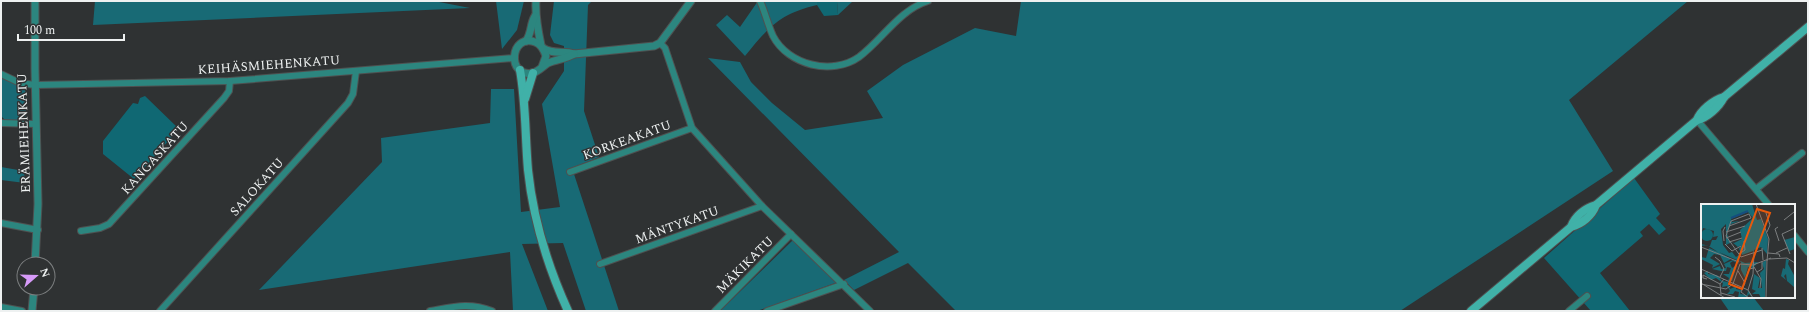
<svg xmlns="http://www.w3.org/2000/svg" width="1809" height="312" viewBox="0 0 1809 312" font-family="Spectral,serif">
	<rect width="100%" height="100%" fill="#2f3233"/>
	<g fill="#106873">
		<polygon points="817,1 837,1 838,15 824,16 817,5"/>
		<polygon points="145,96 179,129 134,179 103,154 103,141 133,103 138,104 140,98"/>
		<polygon points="1634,178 1660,214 1656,218 1666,229 1659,235 1649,224 1640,232 1643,236 1600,273 1630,311 1591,311 1544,258"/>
	</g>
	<g fill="#186a75">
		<polygon points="95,1 434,1 470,8 93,25"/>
		<polygon points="496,1 524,1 517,30 502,49"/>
		<polygon points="554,1 592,1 588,5 584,111 599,157 572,168 619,311 586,311 563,243 522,244 548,311 513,311 510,252 259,290 382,162 381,138 490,123 491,89 514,89 521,212 560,207 542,104 564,71 564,46 554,43 550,35"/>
		<path d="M758,1H817V5C779,14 769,27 745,56L716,25L727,15L740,27Z"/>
		<polygon points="837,1 853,1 838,15"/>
		<polygon points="1021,1 1688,1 1569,100 1613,171 1400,311 956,311 908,263 854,290 844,280 899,252 708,58 740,62 751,82 772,103 805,130 883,118 867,91 903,65 975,28 1016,36"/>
		<polygon points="1,77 26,89 26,122 7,122 1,116"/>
		<polygon points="1,167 24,171 25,183 1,180"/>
		<polygon points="793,240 838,282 757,311 720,311"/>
		<polygon points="1722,297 1753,297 1764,311 1729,311 1720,298"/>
	</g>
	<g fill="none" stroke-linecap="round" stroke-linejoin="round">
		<defs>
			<g id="minor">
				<path d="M760,1C765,12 768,25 773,36C788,65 832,76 859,57C882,40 899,10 928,1"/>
				<polyline points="660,43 665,48 692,128 762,206 870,311"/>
				<polyline points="1,74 20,83 35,85 230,81 514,58"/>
				<polyline points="1697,120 1769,205"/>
				<polyline points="1,123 36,124"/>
				<polyline points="570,172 692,128"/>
				<polyline points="1756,189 1802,153"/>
				<polyline points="1,223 38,230"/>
				<polyline points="81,231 100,228 109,224 224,98 229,91 230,81"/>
				<polyline points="1794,235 1808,252"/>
				<polyline points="600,264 762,206"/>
				<polyline points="1,307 22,311"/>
				<polyline points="160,311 348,103 353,94 356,71"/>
				<path d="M430,311C453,307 469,302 492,311"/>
				<polyline points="715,311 791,234"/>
				<polyline points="767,311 844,284"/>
				<polyline points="1569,311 1587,296"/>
			</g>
			<g id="tertiary">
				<path d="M536,1C535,16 538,31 541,45"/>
				<path d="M526,41C532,33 530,24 535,16"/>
				<path d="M543,48C553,55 564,50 574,54L654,46L660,43L691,1"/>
				<path d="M542,67L546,56C544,50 541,44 535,42C510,33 506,78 533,73C539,71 543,66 548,63C557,59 566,59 574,54"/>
				<polyline points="35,264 38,204 35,69 35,1"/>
				<polyline points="32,311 34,288"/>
			</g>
			<g id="secondary">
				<path d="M520,70C526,103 525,136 528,170C533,218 548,267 568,311"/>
				<polyline points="525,99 533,73"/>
				<path d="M1697,120C1700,111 1713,100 1724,97"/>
				<path d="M1571,227C1575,216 1585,208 1596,205L1697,120C1707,118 1719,107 1724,97L1808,27"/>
				<path d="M1471,311L1571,227C1582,224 1592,216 1596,205"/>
			</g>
		</defs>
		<use href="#minor" stroke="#4e5151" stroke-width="8"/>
		<use href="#tertiary" stroke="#4e5151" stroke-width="9"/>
		<use href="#secondary" stroke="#4e5151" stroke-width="10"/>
		<use href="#minor" stroke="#2c867f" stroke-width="6"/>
		<use href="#tertiary" stroke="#2c867f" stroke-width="7"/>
		<use href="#secondary" stroke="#40b1a8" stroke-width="8"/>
	</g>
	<g text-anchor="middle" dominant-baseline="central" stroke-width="3" stroke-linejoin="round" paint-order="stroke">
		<g font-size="13" fill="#eef1f1" stroke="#2f3233">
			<text transform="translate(269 65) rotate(-4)">KEIHÄSMIEHENKATU</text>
			<text transform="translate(24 133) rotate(-92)">ERÄMIEHENKATU</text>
			<text transform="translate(627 140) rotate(-20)">KORKEAKATU</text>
			<text transform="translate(155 158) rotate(-48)">KANGASKATU</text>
			<text transform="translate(257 187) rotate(-48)">SALOKATU</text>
			<text transform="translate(677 225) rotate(-20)">MÄNTYKATU</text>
			<text transform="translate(745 265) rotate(-45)">MÄKIKATU</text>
		</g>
	</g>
	<g transform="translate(1701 204)">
		<rect width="94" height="94" fill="#2f3233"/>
		<path d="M0 31a6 6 0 1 1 12 0a6 6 0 1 1-12 0Z" fill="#106873"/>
		<path d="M0,0H51L56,16L60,15L67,35L66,50L60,43L53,46V49L52,47L41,51L38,45L40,41L37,43L31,38L25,41V20L20,25L22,41L28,49L31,48L35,53L38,51L37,56L44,59L57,58L52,64L47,63L44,74L40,66V58L18,48L30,55L23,59L19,51L13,50L9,54L19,60L11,64L12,61L0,55V53L5,54L8,44L17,48L6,41L0,42V40L9,42L11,36H15L17,32L12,33L13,27L2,24L0,31ZM47,8L52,14L39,26L41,35L33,39L28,37L26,29L30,20L39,17L31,18L30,15ZM94,33V45L88,47L83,36ZM85,55L88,56L87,60L94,73L93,83L86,77L85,70L83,72L85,76L80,72L82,64L84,65ZM32,56L36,58L38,60L32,57L29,59L31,64L36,61L31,77H27L28,74L22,70H28L30,64L26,63L25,67H20L11,65L19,62L20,65L25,64L23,60ZM65,56L64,94H60L58,90H51L55,87L51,85L53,70L59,74L57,84H61L59,69L63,65L61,59ZM7,67V70L16,71L21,77L27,78L29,85L36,82L35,85L40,86L39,90L46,91L47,87L41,85L48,87L51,93L48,90L45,94H37L38,88L34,87L32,90H26L29,87L26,82L21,83L22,79L15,74L10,76L3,69Z" fill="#186a75" fill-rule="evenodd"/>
		<path fill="none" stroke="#164d7f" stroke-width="2" d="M30,14L47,7"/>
		<path fill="none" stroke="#7b7e7f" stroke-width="1" d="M55,0L68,35L66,57M65,9L69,21L66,28M83,16L93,8M30,17L25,32L40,53M28,22L50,14L48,10L30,17M77,23L74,25L78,37M25,28L44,22M25,34L40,28M23,37L22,27L24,23M28,38L41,34M24,40L31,47L40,42M0,43L38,58M61,44L62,56M67,49L78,50L79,53M75,49L86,44M38,50L44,46L43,37M89,50L81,30L94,24M14,53L19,57L23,65L19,73M40,53L61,46M68,55L86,54L94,59M39,60L52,61L70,54M53,63L60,75L59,84M0,65L47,86L52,94M37,67L44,79L40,88L48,94M56,68L61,65V57M6,75L2,74V71L19,80M44,78L48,65L53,64M0,79L24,94M0,80L25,85L32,80L39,60M47,86L52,70L53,49M20,89L34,93M20,91L19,80L23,75M65,94L66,56"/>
		<path fill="#e8590c" fill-opacity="0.15" stroke="#e8590c" stroke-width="2" d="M56,5L69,9L41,85L28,80Z"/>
		<rect width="94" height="94" fill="none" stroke="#eef1f1" stroke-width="2"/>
	</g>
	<rect width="1809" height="312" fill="none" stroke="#eef1f1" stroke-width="4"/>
	<g transform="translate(36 276) rotate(70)"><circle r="19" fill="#2f3233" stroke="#7b7e7f"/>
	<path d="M0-3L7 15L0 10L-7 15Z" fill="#d79bf9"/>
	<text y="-6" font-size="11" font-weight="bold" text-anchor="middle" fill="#eef1f1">N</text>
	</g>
	<path d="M18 34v6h106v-6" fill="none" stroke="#eef1f1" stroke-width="2"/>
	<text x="24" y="34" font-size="12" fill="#eef1f1" stroke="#2f3233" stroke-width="3" paint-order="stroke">100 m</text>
</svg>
